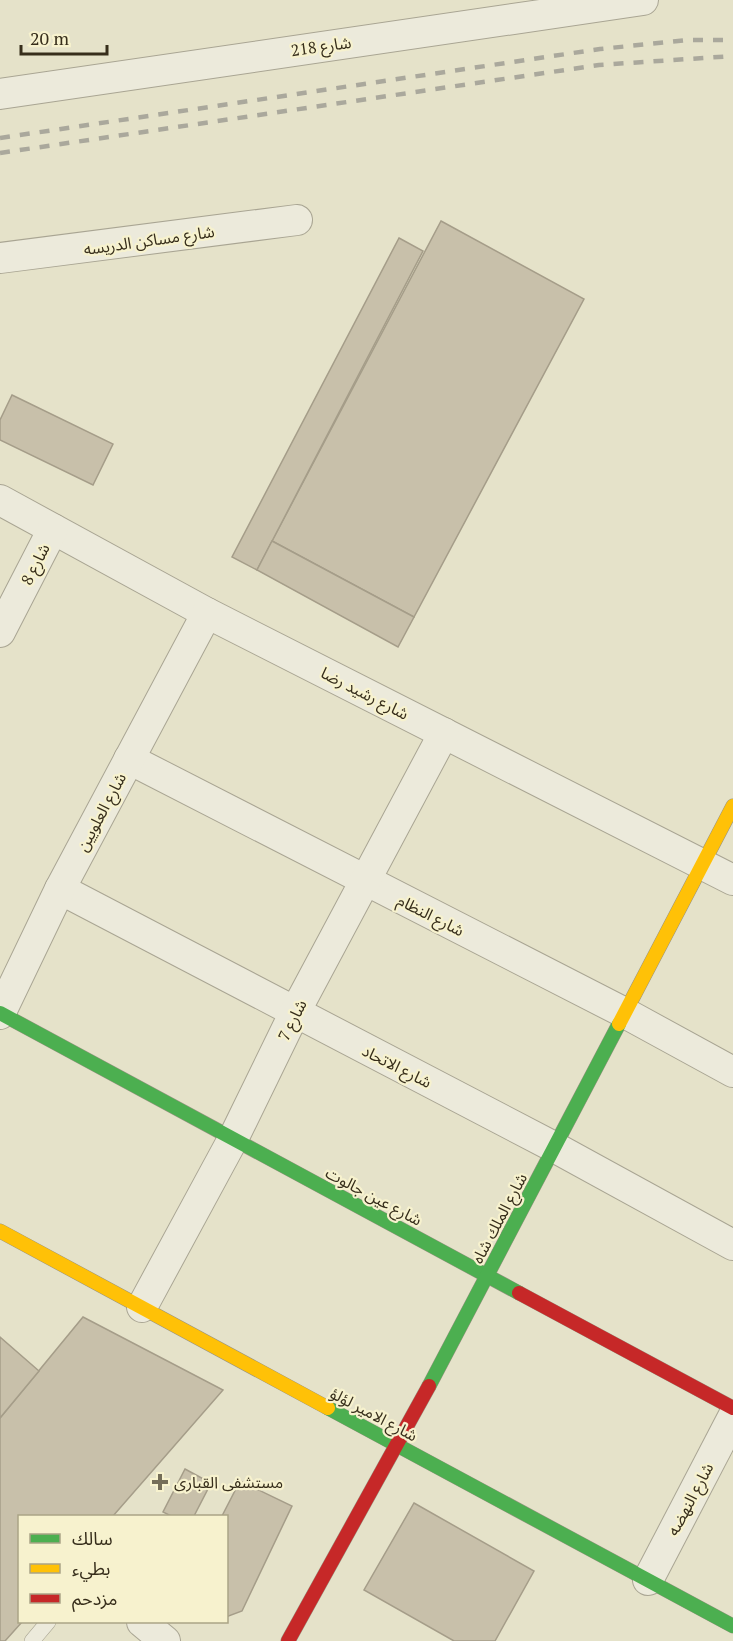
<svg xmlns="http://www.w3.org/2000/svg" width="733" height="1641" viewBox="0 0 733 1641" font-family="'PT Serif','Noto Sans Arabic',serif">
	<rect width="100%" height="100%" fill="#e5e2c9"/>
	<g fill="#c8c0aa" stroke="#a59d89" stroke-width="1.5">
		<polygon points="441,221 584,299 414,617 272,541"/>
		<polygon points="399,238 423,251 257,570 232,557"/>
		<polygon points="12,395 113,444 93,485 0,440 0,420"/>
		<polygon points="272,541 414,617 398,647 257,570"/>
		<polygon points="83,1317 223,1390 113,1516 20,1516 20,1622 22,1622 5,1641 0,1641 0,1418"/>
		<polygon points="0,1337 39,1371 0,1418"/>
		<polygon points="185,1469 211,1483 194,1516 171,1516 163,1512"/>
		<polygon points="240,1481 292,1506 242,1611 226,1617 226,1516 222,1516"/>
		<polygon points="414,1503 534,1571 495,1641 454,1641 364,1590"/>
	</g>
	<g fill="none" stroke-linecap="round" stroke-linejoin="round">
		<defs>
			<polyline id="lane" points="32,1641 48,1622"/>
			<g id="street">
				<polyline points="0,94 643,0"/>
				<polyline points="0,258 297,220"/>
				<polyline points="0,500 207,613 733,880"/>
				<polyline points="0,632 53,529"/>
				<polyline points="129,759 625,1013 733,1072"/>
				<polyline points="60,889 554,1147 733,1245"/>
				<polyline points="0,1014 60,889 207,613"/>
				<polyline points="142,1307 233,1139 294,1014 444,733"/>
				<polyline points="648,1580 733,1417"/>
				<polyline points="142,1622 165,1641"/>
			</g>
			<g id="fast">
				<polyline points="0,1013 519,1293"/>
				<polyline points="429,1386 619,1024"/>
				<polyline points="328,1408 733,1626"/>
			</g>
			<g id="slow">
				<polyline points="619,1024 733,806"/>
				<polyline points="0,1231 328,1408"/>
			</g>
			<g id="jam">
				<polyline points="519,1293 733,1408"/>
				<polyline points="288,1641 429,1386"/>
			</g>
		</defs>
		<use href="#lane" stroke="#a9a593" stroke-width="16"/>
		<use href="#street" stroke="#a9a593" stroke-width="32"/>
		<use href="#fast" stroke="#999483" stroke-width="15"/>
		<use href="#slow" stroke="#999483" stroke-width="15"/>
		<use href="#jam" stroke="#999483" stroke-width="15"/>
		<use href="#lane" stroke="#eceadb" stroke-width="15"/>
		<use href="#street" stroke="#eceadb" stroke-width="30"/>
		<use href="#fast" stroke="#4caf50" stroke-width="14"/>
		<use href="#slow" stroke="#ffc107" stroke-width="14"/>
		<use href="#jam" stroke="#c62828" stroke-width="14"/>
		<g stroke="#aaa89c" stroke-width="4.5" stroke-dasharray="10 10" stroke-linecap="butt">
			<polyline points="0,138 600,49 688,40 733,40"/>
			<polyline points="0,153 599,65 733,56"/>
		</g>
	</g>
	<path fill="#746d58" stroke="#f7f2ce" stroke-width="2" d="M157 1473h6v6h6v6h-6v6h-6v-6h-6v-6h6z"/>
	<g text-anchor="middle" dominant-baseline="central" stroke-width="4.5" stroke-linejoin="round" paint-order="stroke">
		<g font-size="16" fill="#372e1b" stroke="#f7f2ce">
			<text transform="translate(321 46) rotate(-8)">شارع 218</text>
			<text transform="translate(149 240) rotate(-8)">شارع مساكن الدريسه</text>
			<text transform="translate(35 564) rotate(-63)">شارع 8</text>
			<text transform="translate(365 693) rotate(27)">شارع رشيد رضا</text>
			<text transform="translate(101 812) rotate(-62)">شارع العلويين</text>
			<text transform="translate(431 915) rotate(27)">شارع النظام</text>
			<text transform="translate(292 1020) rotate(-63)">شارع 7</text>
			<text transform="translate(397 1066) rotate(27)">شارع الاتحاد</text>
			<text transform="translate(374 1196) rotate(28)">شارع عين جالوت</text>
			<text transform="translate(499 1218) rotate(-62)">شارع الملك شاه</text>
			<text transform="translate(374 1414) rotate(28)">شارع الامير لؤلؤ</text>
			<text transform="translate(690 1499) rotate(-62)">شارع النهضه</text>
		</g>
		<g font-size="16" fill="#372e1b" stroke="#f7f2ce" text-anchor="start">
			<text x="174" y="1482">مستشفى القبارى</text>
		</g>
	</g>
	<rect x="18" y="1515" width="210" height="108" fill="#f7f2ce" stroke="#aaa486" stroke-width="1.5"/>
	<rect x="30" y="1534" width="30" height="9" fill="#4caf50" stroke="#aaa486" stroke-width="1.5"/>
	<text x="72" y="1545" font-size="18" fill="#372e1b">سالك</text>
	<rect x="30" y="1564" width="30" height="9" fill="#ffc107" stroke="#aaa486" stroke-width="1.5"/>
	<text x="72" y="1575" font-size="18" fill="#372e1b">بطيء</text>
	<rect x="30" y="1594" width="30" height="9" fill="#c62828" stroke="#aaa486" stroke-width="1.5"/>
	<text x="72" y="1605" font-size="18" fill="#372e1b">مزدحم</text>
	<path d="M21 45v9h86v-9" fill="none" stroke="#372e1b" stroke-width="3"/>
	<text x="30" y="45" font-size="18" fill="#372e1b" stroke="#f7f2ce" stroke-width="4.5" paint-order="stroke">20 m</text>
</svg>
